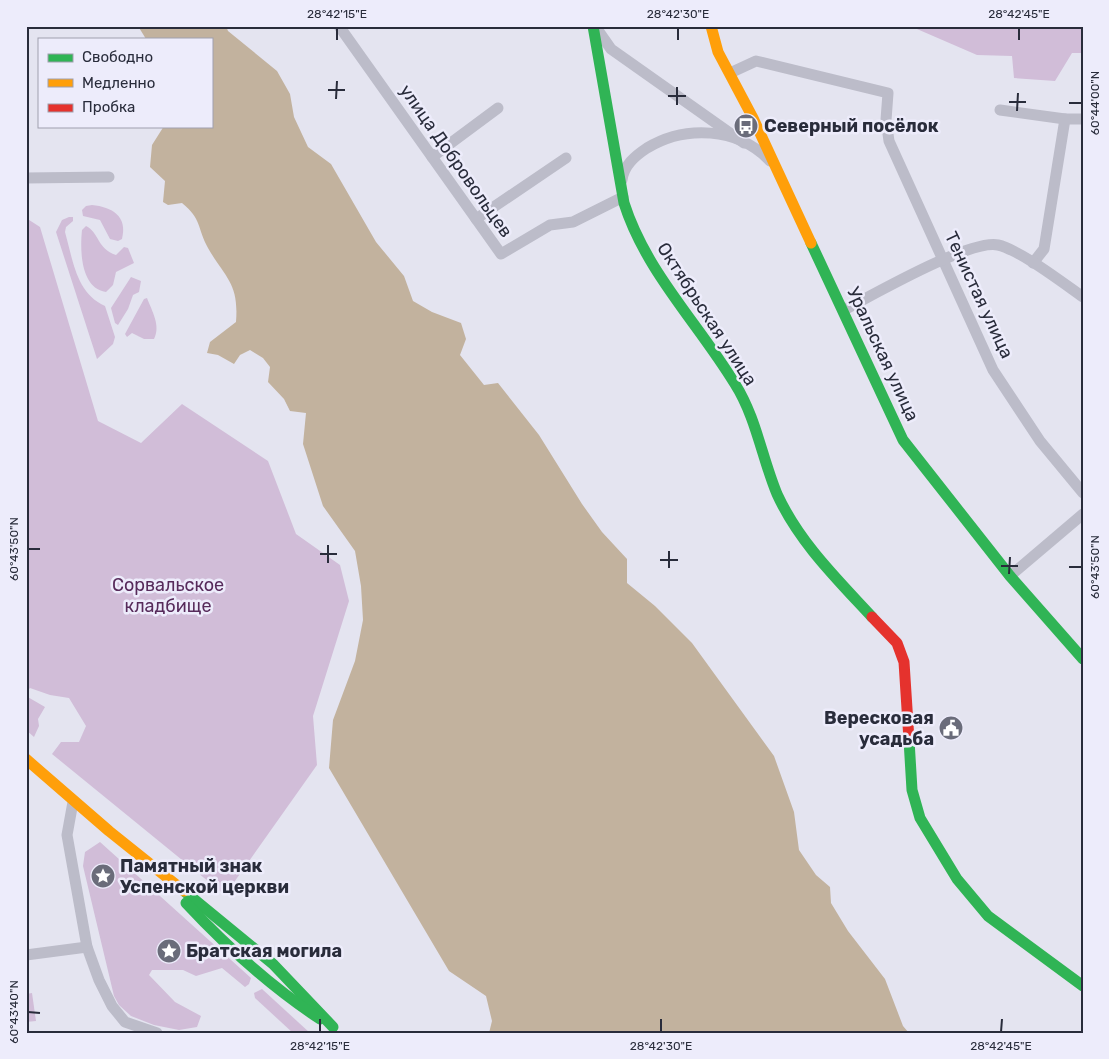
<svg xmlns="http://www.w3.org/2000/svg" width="1109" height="1059" viewBox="0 0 1109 1059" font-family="Rubik,sans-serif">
	<rect width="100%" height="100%" fill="#e4e4f0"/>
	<g fill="#d1bdd8">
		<polygon points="910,26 1083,26 1083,53 1072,53 1055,81 1014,78 1012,56 977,55"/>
		<path d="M92,205C112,207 128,216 122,239L118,241L110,239L100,220L83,216L82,210L86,206Z"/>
		<path d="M69,217H73V221L66,227L65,232C73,260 76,293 105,306L115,337L113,344L97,359L56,232L62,220Z"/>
		<polygon points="26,218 40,227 98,421 141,443 182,404 268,461 296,534 340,565 349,601 313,716 317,765 225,895 52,754 61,742 79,742 86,726 69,698 50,695 30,688 26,692"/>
		<path d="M86,226C99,232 97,249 116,255L124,247L128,248L134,263L116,272L113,285L106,292C80,288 80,249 82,230Z"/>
		<polygon points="131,277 141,281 139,292 133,295 128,309 118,325 115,323 111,308"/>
		<path d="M147,298C152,311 161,326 154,339H144L132,333L127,337L125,334L144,299Z"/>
		<polygon points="26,696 45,707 38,719 39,726 34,737 26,730"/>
		<polygon points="100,842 251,978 249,984 245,987 222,968 196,976 183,970 152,970 149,975 175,1002 201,1016 197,1027 179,1030 154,1025 131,1016 119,1005 114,996 83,866 85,852"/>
		<polygon points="262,989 310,1033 293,1033 255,998 254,993"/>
		<polygon points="32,993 36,1021 26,1022 26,994"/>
	</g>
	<path fill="#c2b29e" d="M138,26H226L228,31L277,71L290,94L294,117L308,147L331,164L376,242L404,276L413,301L432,312L461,323L466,339L460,355L484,385L498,383L539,435L582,504L602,532L627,559V583L655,606L692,643L774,756L794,812L799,850L816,875L830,887L831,903L848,931L885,979L903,1026L909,1033H489L492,1021L486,996L449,971L329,768L333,720L355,661L363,620L361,586L355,551L323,506L303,444L306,413L290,411L284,399L268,382L270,367L263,358L250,350L240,355L234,364L218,355L207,353L210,342L236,322C239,283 226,279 208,248C197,228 202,219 182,203L168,205L163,202L165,181L150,167L152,145L164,126H211V39H146Z"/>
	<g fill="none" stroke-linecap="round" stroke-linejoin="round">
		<g stroke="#bcbcc9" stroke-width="11">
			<polyline points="339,26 501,254 550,225 573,222 623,197"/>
			<polyline points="597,29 611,49 744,143"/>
			<polyline points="730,73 756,61 888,93 886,120 889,141 993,370 1040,441 1083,493"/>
			<polyline points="1000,110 1065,119 1083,119"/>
			<polyline points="432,157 498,108"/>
			<polyline points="26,178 109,177"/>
			<path d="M622,180C624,165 635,156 647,148C685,125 738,127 770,161"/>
			<polyline points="476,219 566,158"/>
			<polyline points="1033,263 1044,249 1065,119"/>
			<path d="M844,310C873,295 970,239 998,245C1020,250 1063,283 1083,297"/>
			<polyline points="1010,576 1083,514"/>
			<polyline points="73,802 67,835 87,947 99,980 112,1006 125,1022 157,1033"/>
			<polyline points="26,955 87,947"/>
		</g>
		<g stroke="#30b455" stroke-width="11">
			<path d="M593,26L624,203C646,272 698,323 735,384C756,417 762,458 777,494C799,542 836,578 872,617"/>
			<polyline points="811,243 903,440 1010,576 1083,659"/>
			<polyline points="909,740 912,790 920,818 957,879 988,916 1083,986"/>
			<polyline points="184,891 273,964 333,1027"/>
			<path d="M186,903C227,947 270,986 320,1019"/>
		</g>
		<g stroke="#ff9f0a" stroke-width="11">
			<polyline points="711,26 718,52 753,118 811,243"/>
			<polyline points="26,759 109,831 184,891"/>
		</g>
		<polyline stroke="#e5322d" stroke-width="11" points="872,617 897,643 904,662 909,740"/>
	</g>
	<path fill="none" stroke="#292c3b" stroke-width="2" d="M337,40V28M678,40V28M1019,40V28M328,90H345M668,96H686M336,99L337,81M1009,102H1026M1069,103H1082M677,105V87M1017,111L1018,93M28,549H40M320,554H337M660,560H678M328,563V545M1001,566H1018M1069,567H1082M669,568V551M1009,574L1010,557M28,1012L40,1013M320,1032V1019M661,1032V1019M1001,1032L1002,1019"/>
	<defs>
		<symbol id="bus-disc" viewBox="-11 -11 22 22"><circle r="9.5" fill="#6a6c7a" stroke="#edecfb"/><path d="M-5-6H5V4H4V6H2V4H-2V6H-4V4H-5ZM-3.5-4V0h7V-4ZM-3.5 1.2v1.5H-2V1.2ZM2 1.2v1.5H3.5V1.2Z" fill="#fff"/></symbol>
		<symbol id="civic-disc" viewBox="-11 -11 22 22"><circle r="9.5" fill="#6a6c7a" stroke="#edecfb"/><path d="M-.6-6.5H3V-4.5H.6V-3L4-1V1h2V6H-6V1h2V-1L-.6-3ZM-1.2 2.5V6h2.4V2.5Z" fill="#fff"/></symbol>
		<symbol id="sight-disc" viewBox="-11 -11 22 22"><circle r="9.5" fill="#6a6c7a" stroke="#edecfb"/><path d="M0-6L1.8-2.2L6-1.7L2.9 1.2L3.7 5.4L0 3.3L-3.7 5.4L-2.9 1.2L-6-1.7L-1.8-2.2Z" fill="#fff"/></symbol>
	</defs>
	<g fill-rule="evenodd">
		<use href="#bus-disc" x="732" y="112" width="28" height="28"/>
		<use href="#civic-disc" x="937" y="714" width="28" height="28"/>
		<use href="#sight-disc" x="89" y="862" width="28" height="28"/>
		<use href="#sight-disc" x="155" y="937" width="28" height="28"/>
	</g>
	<g text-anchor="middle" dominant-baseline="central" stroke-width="5" stroke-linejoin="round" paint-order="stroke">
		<g font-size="18" font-weight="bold" fill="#292c3b" stroke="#edecfb" text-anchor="start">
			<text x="764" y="126">Северный посёлок</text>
			<text x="934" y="718" text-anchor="end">Вересковая<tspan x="934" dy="21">усадьба</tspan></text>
			<text x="120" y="866">Памятный знак<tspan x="120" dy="21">Успенской церкви</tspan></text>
			<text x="186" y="951">Братская могила</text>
		</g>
		<g font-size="18" fill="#292c3b" stroke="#edecfb">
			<text transform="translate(456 161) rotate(55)">улица Добровольцев</text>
			<text transform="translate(979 295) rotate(65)">Тенистая улица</text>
			<text transform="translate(707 314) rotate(57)">Октябрьская улица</text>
			<text transform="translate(883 354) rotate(65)">Уральская улица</text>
		</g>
		<g font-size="18" fill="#572b5b" stroke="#edecfb">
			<text x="168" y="585">Сорвальское<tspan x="168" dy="21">кладбище</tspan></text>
		</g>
	</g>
	<rect width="1109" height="1059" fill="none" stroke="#edecfb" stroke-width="55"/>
	<rect x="38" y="38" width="175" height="90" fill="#edecfb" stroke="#9f9fae"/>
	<rect x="48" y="54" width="25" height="8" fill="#30b455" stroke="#9f9fae"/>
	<text x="82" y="62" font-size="15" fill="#292c3b">Свободно</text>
	<rect x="48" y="79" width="25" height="8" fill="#ff9f0a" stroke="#9f9fae"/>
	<text x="82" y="88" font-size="15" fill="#292c3b">Медленно</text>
	<rect x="48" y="104" width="25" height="8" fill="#e5322d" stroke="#9f9fae"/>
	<text x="82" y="112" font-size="15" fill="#292c3b">Пробка</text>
	<rect x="28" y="28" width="1054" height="1004" fill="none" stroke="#292c3b" stroke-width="2"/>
	<g font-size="12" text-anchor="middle" fill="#292c3b">
		<text x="337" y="18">28°42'15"E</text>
		<text x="678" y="18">28°42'30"E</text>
		<text x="1019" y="18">28°42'45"E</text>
		<text transform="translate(1095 103) rotate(-90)" y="4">60°44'00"N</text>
		<text transform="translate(14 549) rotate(-90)" y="4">60°43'50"N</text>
		<text transform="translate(1095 567) rotate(-90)" y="4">60°43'50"N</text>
		<text transform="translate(14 1012) rotate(-90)" y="4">60°43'40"N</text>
		<text x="320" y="1050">28°42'15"E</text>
		<text x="661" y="1050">28°42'30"E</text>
		<text x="1001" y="1050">28°42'45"E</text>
	</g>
</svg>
